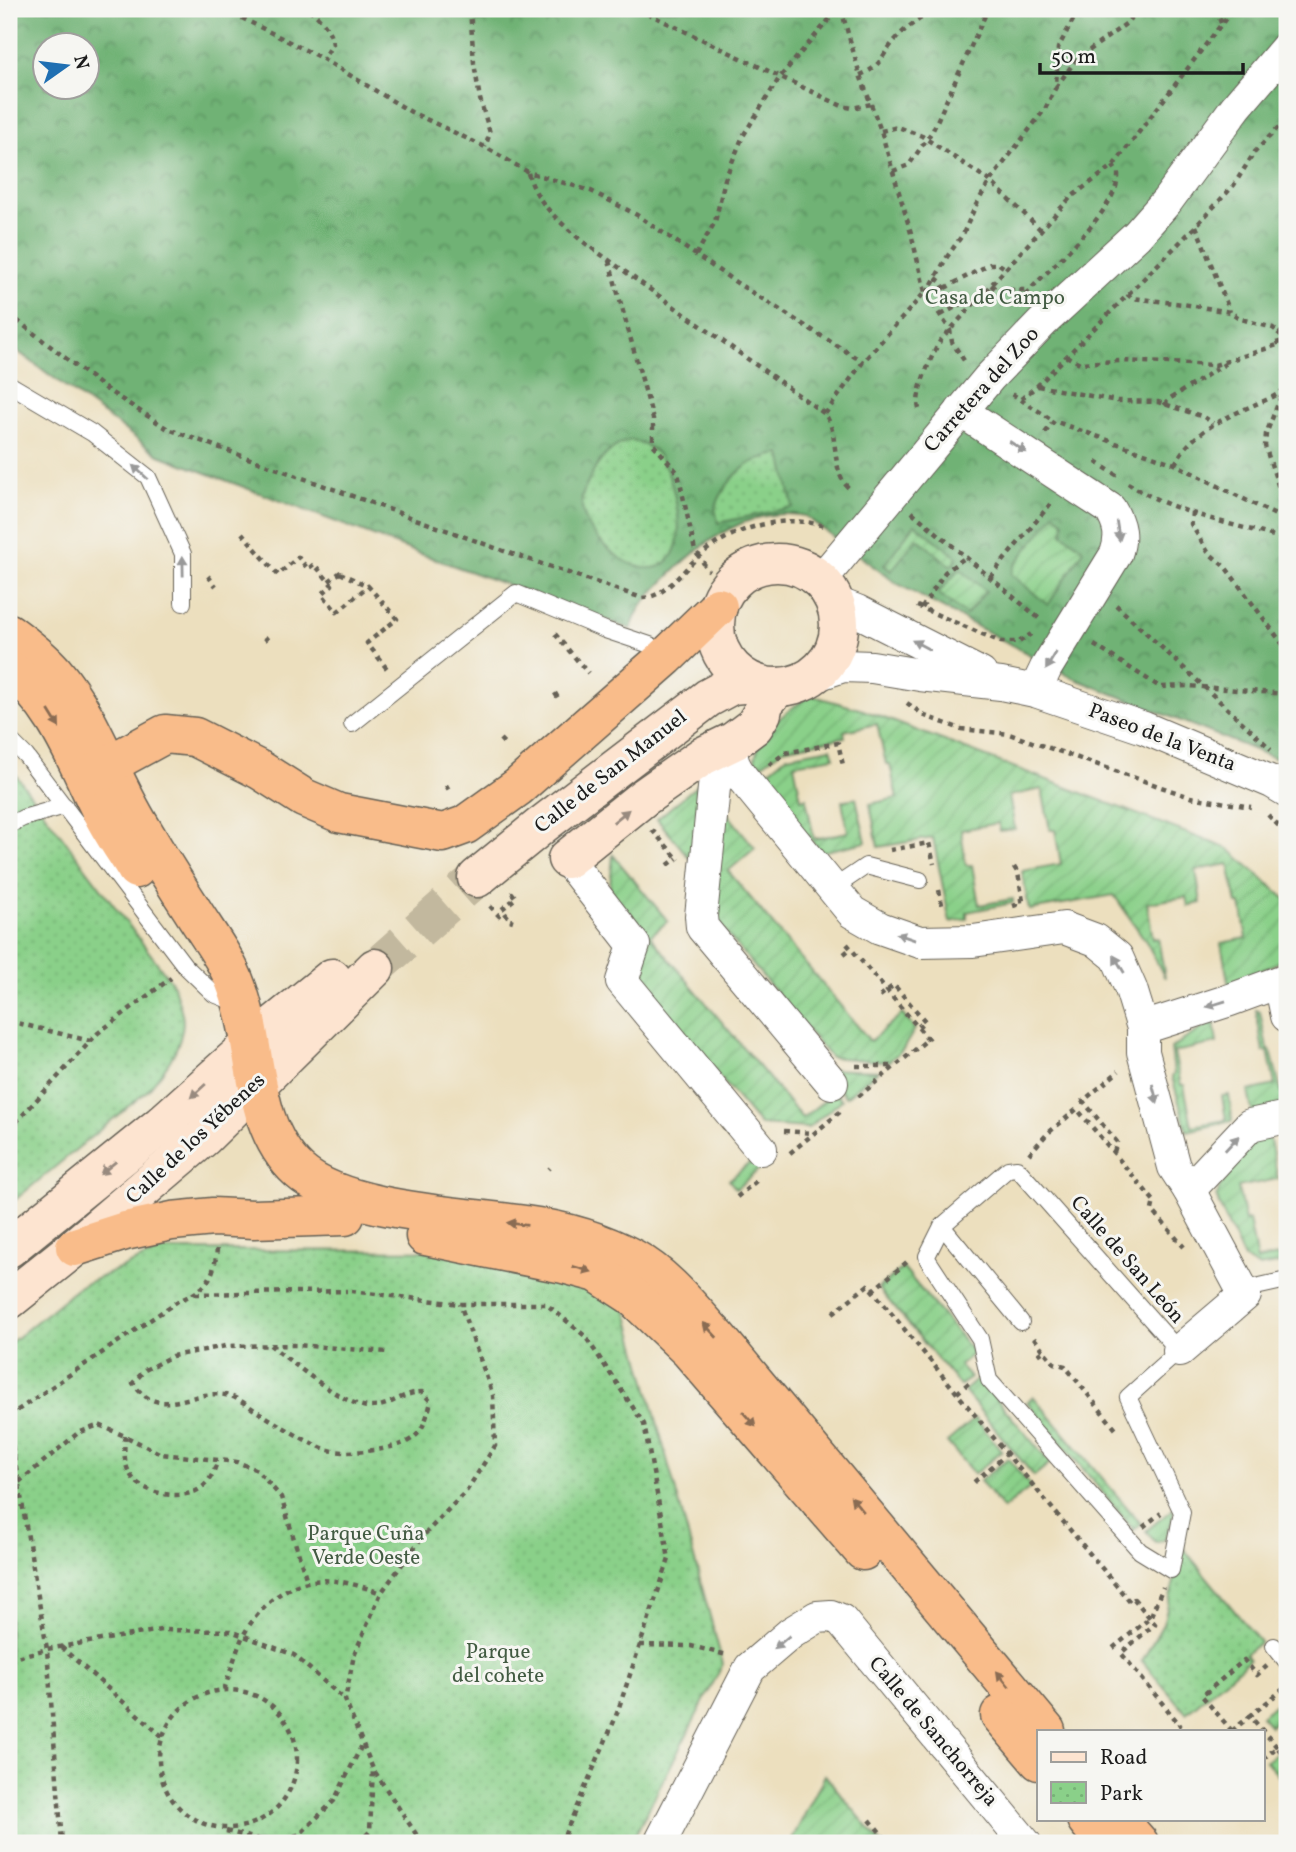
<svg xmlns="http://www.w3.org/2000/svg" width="1296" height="1852" viewBox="0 0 1296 1852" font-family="Vollkorn,serif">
	<defs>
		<pattern id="forest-crowns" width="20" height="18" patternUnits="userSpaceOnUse" patternTransform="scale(1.75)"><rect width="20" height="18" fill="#6fb275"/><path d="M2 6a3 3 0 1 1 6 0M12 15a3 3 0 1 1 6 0" fill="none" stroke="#5a905f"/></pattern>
		<pattern id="park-dots" width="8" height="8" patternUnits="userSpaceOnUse" patternTransform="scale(1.75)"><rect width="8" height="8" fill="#8ad089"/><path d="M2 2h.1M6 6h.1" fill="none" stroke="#76b276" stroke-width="1.8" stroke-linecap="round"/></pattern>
		<pattern id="garden-furrows" width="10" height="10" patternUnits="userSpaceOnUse" patternTransform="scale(1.75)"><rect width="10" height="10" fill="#8ad089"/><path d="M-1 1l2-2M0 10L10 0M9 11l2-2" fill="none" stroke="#76b276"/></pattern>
	</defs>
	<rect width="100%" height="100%" fill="#f6f6f2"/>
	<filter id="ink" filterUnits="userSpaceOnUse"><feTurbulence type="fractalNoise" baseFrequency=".0143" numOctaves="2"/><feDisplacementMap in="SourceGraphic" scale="14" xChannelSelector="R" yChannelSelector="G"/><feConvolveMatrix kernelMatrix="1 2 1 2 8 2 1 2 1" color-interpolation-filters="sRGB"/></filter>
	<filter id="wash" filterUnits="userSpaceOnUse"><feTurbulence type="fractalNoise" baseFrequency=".00686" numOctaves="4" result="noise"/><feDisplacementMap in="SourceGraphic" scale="28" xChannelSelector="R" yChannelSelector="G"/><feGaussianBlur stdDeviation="1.57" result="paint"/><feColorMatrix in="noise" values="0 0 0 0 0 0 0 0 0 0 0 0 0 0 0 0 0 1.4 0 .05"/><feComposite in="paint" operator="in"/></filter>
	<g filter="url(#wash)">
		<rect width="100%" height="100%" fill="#ecdfbe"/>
		<path fill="url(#forest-crowns)" stroke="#466748" stroke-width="2" fill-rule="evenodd" d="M9,9H1287V763L1073,678L896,583L805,516C749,505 701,543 664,581C647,599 638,605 631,629L421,554L159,455L9,345ZM46,46H88V88H46Z"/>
		<g fill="url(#park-dots)" stroke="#537652" stroke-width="2">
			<path d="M631,440C641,443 653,447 659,456C672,474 683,522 677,544C660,604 576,538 582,498C583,490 589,482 592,474C601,457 613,445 631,440Z"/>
			<path d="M781,454L793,507L718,523L715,508C727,478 747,457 781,454Z"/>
			<path d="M9,766L173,984C176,995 183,1010 183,1022C182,1049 163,1072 147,1091L9,1205Z"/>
			<polygon points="162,1250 559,1251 615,1268 723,1664 631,1843 9,1843 9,1344 80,1286"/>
			<polygon points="1183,1548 1260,1642 1245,1654 1249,1660 1186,1713 1142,1661 1163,1624"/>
		</g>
		<g fill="url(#garden-furrows)" stroke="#537652" stroke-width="2">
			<polygon points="1055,514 1064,522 1063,534 1081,547 1083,551 1048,605 1011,574 1014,566"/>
			<polygon points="915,524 957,557 954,564 950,565 917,538 891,571 884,565"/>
			<polygon points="960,569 986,591 966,615 938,593"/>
			<path d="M810,695L863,710L1229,849L1287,900V950L1285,959L1229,986L1221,943L1247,938L1241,904H1237L1229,864L1196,870L1201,903L1188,906L1186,897L1147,903L1153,939L1158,938L1165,978L1147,943L1114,895L1029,910L1022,871L1061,864L1055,830H1050L1042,789L1009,796L1015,829L1000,831L998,823L961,830L966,865H972L979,905L1013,899V903L967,912V919L950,922L933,838L878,847L870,804L897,798L890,764H886L877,724L844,731L845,737L783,749L754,770C754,734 784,713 810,695Z"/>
			<polygon points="831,748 834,757 794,764 801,799 806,798 814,839 848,832 842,801 856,798 866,842 821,852 760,778 787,756"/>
			<polygon points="701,782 697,867 657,819"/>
			<polygon points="723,808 755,848 728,871 870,1041 902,1014 915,1029 903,1049 888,1062 830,1057 712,916"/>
			<polygon points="613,855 668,921 650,936 802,1118 835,1092 842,1100 808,1128 760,1125 631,972 609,897"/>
			<polygon points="1256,1010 1260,1012 1267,1048 1271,1051 1286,1110 1253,1117 1248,1091 1275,1085 1268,1051 1263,1052"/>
			<polygon points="1214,1021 1217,1043 1174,1052 1181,1085 1184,1085 1192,1126 1226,1120 1222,1096 1229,1095 1232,1121 1187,1131 1172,1077 1174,1074 1171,1048"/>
			<polygon points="823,1069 878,1071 846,1097"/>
			<polygon points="1269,1135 1278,1179 1238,1187 1245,1221 1249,1220 1257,1260 1284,1255 1285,1263 1258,1267 1244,1259 1219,1205 1217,1196 1220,1187 1257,1137"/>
			<polygon points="756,1158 763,1166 736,1189 729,1180"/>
			<polygon points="903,1268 974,1353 960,1365 970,1378 960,1386 878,1288"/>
			<polygon points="979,1378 1050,1463 1034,1476 964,1391"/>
			<polygon points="1033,1396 1141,1524 1134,1530 1027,1402"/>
			<polygon points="975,1418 1002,1451 974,1474 947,1442"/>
			<polygon points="1008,1458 1031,1487 1003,1509 980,1481"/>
			<path d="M1174,1508C1174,1519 1169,1530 1164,1540L1156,1543L1146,1531Z"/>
			<polygon points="1283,1697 1287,1701 1287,1712 1270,1726 1261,1716"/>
			<polygon points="1277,1753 1287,1765 1287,1786 1266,1761"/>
			<polygon points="825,1775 881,1843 790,1843"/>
		</g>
	</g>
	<g filter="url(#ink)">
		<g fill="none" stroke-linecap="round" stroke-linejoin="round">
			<polyline stroke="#c2b89e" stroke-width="38" stroke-dasharray="38 19" stroke-linecap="butt" points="375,968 477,878"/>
			<defs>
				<g id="lane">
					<polyline points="9,384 92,433 148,477 183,554 183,603"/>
					<polyline points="352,724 516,593 605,630 650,645 666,657"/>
					<polyline points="9,739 26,756 185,966 214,994 239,1004"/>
					<polyline points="9,825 23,818 65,806"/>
					<polyline points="832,889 866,866 920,880"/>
					<polygon points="1017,1168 1179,1351 1128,1397 1182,1512 1171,1570 1140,1551 989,1380 980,1339 928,1260 927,1256 942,1226 1008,1169"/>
					<polyline points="942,1226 1021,1322"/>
					<polyline points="1242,1290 1287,1280"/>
					<polyline points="1274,1646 1287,1662"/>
				</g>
				<g id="street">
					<path d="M961,411L1110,509C1120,525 1122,537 1116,554L1046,668L1035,691"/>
					<polyline points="820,581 989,378 1044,321 1137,235 1167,201 1236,107 1287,47"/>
					<polyline points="834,602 857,611 981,674"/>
					<polyline points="813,676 843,666 872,667 920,675 1001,684 1035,691 1144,728 1272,782 1287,791"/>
					<path d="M734,741C729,758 733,766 744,780L852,912L880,928L920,942L973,941L1064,928L1096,940L1117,957L1131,989L1143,1028V1052L1174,1167L1189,1190L1245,1295L1179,1351"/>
					<polyline points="715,778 701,916 702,927 832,1083"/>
					<polyline points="567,859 634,945 622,981 761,1149"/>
					<polyline points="1280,982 1287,1016"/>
					<polyline points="1143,1028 1230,1000 1287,979"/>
					<polyline points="1189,1190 1250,1125 1287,1117"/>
					<polyline points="660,1843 750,1668 791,1633 817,1617 831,1616 841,1620 1025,1843"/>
				</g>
				<g id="secondary">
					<circle cx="777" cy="625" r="62"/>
					<polyline points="567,859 643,798 703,756 734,741 754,726 762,713 764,703 778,687"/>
					<polyline points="477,878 542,825 708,698 732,685 753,683"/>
					<polyline points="9,1248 161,1125 264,1033 332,978"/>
					<polyline points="9,1300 75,1247 204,1137 375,968"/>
				</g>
				<g id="highway">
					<path d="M9,633C24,644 41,657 54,672C93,718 110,778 142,829C158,856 174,882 191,908C207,934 227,959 237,988C259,1048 249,1125 299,1171C344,1212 465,1216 525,1225C562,1230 601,1241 634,1259C667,1277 692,1310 717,1337L1046,1731"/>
					<path d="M9,669C57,704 76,762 102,813C112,833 125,851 136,869"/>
					<polyline points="86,777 165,734 195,737 260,770 304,798 339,813 443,833 465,825 518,787 666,657 718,607"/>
					<polyline points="425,1236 563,1264 597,1273 631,1295 690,1351 863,1551"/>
					<polyline points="75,1247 125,1231 172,1221 213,1217 254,1219 345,1216"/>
					<polyline points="1000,1715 1039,1761"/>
					<polyline points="1086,1819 1105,1843"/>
					<polyline points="1118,1819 1139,1843"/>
				</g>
			</defs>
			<use href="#lane" stroke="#656055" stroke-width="18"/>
			<use href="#street" stroke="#656055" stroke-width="34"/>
			<use href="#secondary" stroke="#656055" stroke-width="41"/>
			<use href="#highway" stroke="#656055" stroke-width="41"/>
			<g stroke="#656055" stroke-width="4.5" stroke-dasharray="5 5" stroke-linecap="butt">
				<polyline points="224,9 323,59 411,112 485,147 528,172 591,191 637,215 737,283 863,362"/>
				<path d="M309,9C321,19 330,28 333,44L323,59"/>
				<polyline points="470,9 474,63 480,99 490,133 485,147"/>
				<polyline points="638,9 842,106 852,108 871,104"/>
				<polyline points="841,9 860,75 881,131 911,233 925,292 950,330 952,342 965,362"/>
				<polyline points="1216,9 1221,23"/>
				<path d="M860,75C882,67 881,55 896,39C907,26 922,17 938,9"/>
				<polyline points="1056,87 1076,60 1127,23 1137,9"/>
				<polyline points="881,131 898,127 922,136 990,181 1041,230"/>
				<polyline points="893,171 909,165 933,130 988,9"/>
				<path d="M528,173C537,204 558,220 582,241L825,414C841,437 829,473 851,490"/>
				<polyline points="1196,226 1230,312"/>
				<polyline points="696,255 715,222 725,179 743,136 780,77 838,9"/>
				<polyline points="609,261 653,419 653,444 678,473 695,551 709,571"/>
				<polyline points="936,278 941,282 955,307"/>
				<polyline points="991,285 997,290 1028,290"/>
				<polyline points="945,288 990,264 999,264 1005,268"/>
				<polyline points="927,293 947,257 963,234 976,205 990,181 1045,109 1056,87 1058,48 1079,9"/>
				<polyline points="1127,294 1132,298 1183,304 1230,312 1241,319 1273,328 1279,333"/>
				<path d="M1019,302C1041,274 1121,210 1118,173L1113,166"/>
				<path d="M9,314L104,388L168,429L501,550L642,598C666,597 681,572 698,557C731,528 784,512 827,527"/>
				<polyline points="941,315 967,301 973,304"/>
				<polyline points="1279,345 1277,337 1287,325"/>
				<polyline points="1066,356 1080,363 1121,361 1215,365 1287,342"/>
				<polyline points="1038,386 1117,401 1158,402 1204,417 1213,423"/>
				<polyline points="1012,394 1054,421"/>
				<polyline points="1021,399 1037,386 1196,226 1234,185 1254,153 1287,118"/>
				<polyline points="1164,405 1171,398 1225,364"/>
				<path d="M919,409C914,393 932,355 940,341L1071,197L1113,166L1233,9"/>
				<polyline points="825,414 863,362 925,292"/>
				<polyline points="1045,433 1054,421 1175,464 1287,521"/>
				<polyline points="1096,462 1118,476"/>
				<path d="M1175,464C1190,433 1224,418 1254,405C1265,400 1279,396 1287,386"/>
				<path d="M1128,483C1173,514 1236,524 1287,540"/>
				<polyline points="912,512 1041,620"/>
				<polyline points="1192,512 1191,524 1208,552 1226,568 1287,650"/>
				<polyline points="1280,516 1280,491 1265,446 1266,434 1283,391"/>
				<polyline points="242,533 278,575 298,557 308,569 314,564 332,585 322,594 337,612 368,586 397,619 367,643 388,670"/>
				<polyline points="340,573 368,586"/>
				<polyline points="208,576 216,586"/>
				<polyline points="990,577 1052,502"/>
				<polyline points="329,581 342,571"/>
				<polyline points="1116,605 1271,749"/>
				<polyline points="917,606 1001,642 1019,642 1031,634"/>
				<polyline points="922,608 945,572 966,557"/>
				<polyline points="555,634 588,673"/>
				<polyline points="264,640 271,634"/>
				<polyline points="1094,645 1160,687 1189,686 1287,694"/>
				<polyline points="555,693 558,698"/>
				<polyline points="907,703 925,716 961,729 1009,734 1190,797 1251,807"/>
				<polyline points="500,739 504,743"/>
				<polyline points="769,765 785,753 838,743 843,765"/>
				<polyline points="446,785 449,790"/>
				<polyline points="1268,815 1287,834"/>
				<polyline points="652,830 679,860"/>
				<polyline points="890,850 929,843 934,864"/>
				<polyline points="668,865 677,858"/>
				<polyline points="1014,867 1018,873 1023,901"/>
				<polyline points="939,890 943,909"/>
				<polyline points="490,906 501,918"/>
				<polyline points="1013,906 1016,905 1016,901 1023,900"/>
				<polyline points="508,917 502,909 516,898 512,893 510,894"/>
				<polyline points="510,920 513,921"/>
				<polyline points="847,944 928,1039 858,1097"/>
				<polyline points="844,954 851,948"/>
				<polyline points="880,996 894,985 925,1021 918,1027"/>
				<polyline points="9,1021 90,1041"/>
				<polyline points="856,1066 895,1066"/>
				<polyline points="9,1130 98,1033 171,978"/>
				<polyline points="784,1131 813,1133"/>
				<polyline points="1114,1152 1117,1142 1083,1101 1119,1071"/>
				<polyline points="790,1153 840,1112"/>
				<polyline points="1029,1154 1047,1134 1077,1109 1154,1201 1152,1210 1184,1247"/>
				<polyline points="549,1169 550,1168"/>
				<polyline points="737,1197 760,1178"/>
				<polyline points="351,1291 460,1304 546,1304 585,1336 644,1424 669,1559 615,1719 561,1843"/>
				<polyline points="872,1291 907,1262"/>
				<polyline points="195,1294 347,1291"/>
				<polyline points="833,1313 868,1285 1007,1454"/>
				<polyline points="1034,1338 1044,1351"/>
				<path d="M270,1345C291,1361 346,1408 371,1407C390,1407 403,1392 422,1392L431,1402C422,1436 416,1442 382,1449C366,1451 345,1454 329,1450C312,1446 275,1422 258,1412C248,1406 236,1396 225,1395C190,1389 159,1422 133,1383L145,1370L172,1356L226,1346L297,1345L387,1352"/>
				<polyline points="1038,1355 1044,1351 1054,1363 1065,1366 1118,1432"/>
				<polyline points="957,1393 970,1382"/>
				<polyline points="9,1403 16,1412"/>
				<path d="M9,1416L178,1301C206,1290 214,1279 217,1249"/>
				<polyline points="9,1426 47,1649 62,1843"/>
				<path d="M125,1436C124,1449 123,1465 132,1477C145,1495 184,1501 201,1488C210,1482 215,1470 217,1461"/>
				<polyline points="19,1482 78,1433 99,1425 125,1436 161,1454 237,1462 257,1470 281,1497 307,1581"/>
				<polyline points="974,1482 1007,1454 1130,1602 1134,1599 1155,1624 1121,1653 1180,1725 1178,1726"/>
				<polyline points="1143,1527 1161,1513"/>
				<polyline points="640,1645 691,1646 727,1655"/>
				<polyline points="61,1647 163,1737"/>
				<polyline points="1113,1648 1150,1618 1163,1587"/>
				<polyline points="9,1659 47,1649 161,1630 231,1631 294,1655 344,1699"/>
				<circle cx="228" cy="1759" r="69"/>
				<path d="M224,1690C230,1673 235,1655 242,1638C248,1626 258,1612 268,1603C305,1571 338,1578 381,1593"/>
				<polyline points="1232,1731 1202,1696 1244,1660 1257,1675 1267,1666"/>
				<polyline points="1232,1731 1250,1716"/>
				<polyline points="1277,1747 1250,1716 1287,1686"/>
				<polyline points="1263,1759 1277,1747 1287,1759"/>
				<polyline points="870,1820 889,1843"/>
				<polyline points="226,1831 273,1843"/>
				<polyline points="275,1843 300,1834 334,1801 362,1745"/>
				<polyline points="359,1843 370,1831 373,1769"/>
				<polyline points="422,1843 373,1769 345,1700 354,1655 381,1593 423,1536 467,1490 495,1446 493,1395 460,1304"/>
			</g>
			<use href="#lane" stroke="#fff" stroke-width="16"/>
			<use href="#street" stroke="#fff" stroke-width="32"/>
			<use href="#secondary" stroke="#fde4d0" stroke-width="38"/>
			<use href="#highway" stroke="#f9bc8a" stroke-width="38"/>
		</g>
		<defs><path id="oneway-solid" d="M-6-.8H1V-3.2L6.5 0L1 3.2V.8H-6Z" transform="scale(1.75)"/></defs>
		<g fill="#999">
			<use href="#oneway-solid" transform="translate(1018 447) rotate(33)"/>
			<use href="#oneway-solid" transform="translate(140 472) rotate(-138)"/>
			<use href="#oneway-solid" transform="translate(1118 531) rotate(81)"/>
			<use href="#oneway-solid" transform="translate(183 566) rotate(-91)"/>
			<use href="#oneway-solid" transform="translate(921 645) rotate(-152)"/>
			<use href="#oneway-solid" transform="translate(1051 661) rotate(121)"/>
			<use href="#oneway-solid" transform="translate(906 937) rotate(-161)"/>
			<use href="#oneway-solid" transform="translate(1119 964) rotate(-121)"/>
			<use href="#oneway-solid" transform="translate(1216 1004) rotate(163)"/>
			<use href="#oneway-solid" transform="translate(1155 1094) rotate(75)"/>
			<use href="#oneway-solid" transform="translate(1232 1143) rotate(-47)"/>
			<use href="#oneway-solid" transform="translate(782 1642) rotate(140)"/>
		</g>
		<g fill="#8a6c53">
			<use href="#oneway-solid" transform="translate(54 719) rotate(58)"/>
			<use href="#oneway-solid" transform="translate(517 1224) rotate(-173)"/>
			<use href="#oneway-solid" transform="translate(582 1269) rotate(16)"/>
			<use href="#oneway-solid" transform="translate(710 1330) rotate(-133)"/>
			<use href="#oneway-solid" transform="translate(749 1419) rotate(49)"/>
			<use href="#oneway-solid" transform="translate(857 1504) rotate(-130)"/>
			<use href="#oneway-solid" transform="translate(1003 1679) rotate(-129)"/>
		</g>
		<g fill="#988a7f">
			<use href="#oneway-solid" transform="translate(621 816) rotate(-39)"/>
			<use href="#oneway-solid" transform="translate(198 1091) rotate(138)"/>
			<use href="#oneway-solid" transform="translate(108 1168) rotate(141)"/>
		</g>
	</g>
	<g text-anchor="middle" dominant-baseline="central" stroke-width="6" stroke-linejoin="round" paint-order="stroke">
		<g font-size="21" fill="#425b42" stroke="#f6f6f2">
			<text x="995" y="298">Casa de Campo</text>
			<text x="366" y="1534">Parque Cuña<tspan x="366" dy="24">Verde Oeste</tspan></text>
			<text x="498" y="1652">Parque<tspan x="498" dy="24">del cohete</tspan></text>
		</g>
		<g font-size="21" fill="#1c1c1c" stroke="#f6f6f2">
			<text transform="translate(982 390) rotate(-48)">Carretera del Zoo</text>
			<text transform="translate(1162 738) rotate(21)">Paseo de la Venta</text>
			<text transform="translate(611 772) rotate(-38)">Calle de San Manuel</text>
			<text transform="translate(196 1139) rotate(-43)">Calle de los Yébenes</text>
			<text transform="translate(1127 1260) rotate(49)">Calle de San León</text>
			<text transform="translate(933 1732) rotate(50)">Calle de Sanchorreja</text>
		</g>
	</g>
	<rect width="1296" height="1852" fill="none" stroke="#f6f6f2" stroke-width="35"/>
	<rect x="1037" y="1730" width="228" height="91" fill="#f6f6f2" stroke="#9f9f9c" stroke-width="2"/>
	<rect x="1051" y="1752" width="35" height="10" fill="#fde4d0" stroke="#9f9f9c" stroke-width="2"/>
	<text x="1100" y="1764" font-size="21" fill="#1c1c1c">Road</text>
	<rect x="1051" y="1782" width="35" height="21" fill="url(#park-dots)" stroke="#9f9f9c" stroke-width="2"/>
	<text x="1100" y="1800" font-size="21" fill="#1c1c1c">Park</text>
	<g transform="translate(66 66) rotate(76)"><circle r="33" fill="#f6f6f2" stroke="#9f9f9c" stroke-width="2"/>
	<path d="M0-5L12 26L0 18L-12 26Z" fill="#1f6fb2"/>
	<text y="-10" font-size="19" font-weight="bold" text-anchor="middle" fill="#1c1c1c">N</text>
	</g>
	<path d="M1040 63v10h203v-10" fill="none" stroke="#1c1c1c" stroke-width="3.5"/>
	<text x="1051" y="63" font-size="21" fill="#1c1c1c" stroke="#f6f6f2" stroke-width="5" paint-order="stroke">50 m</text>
</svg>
